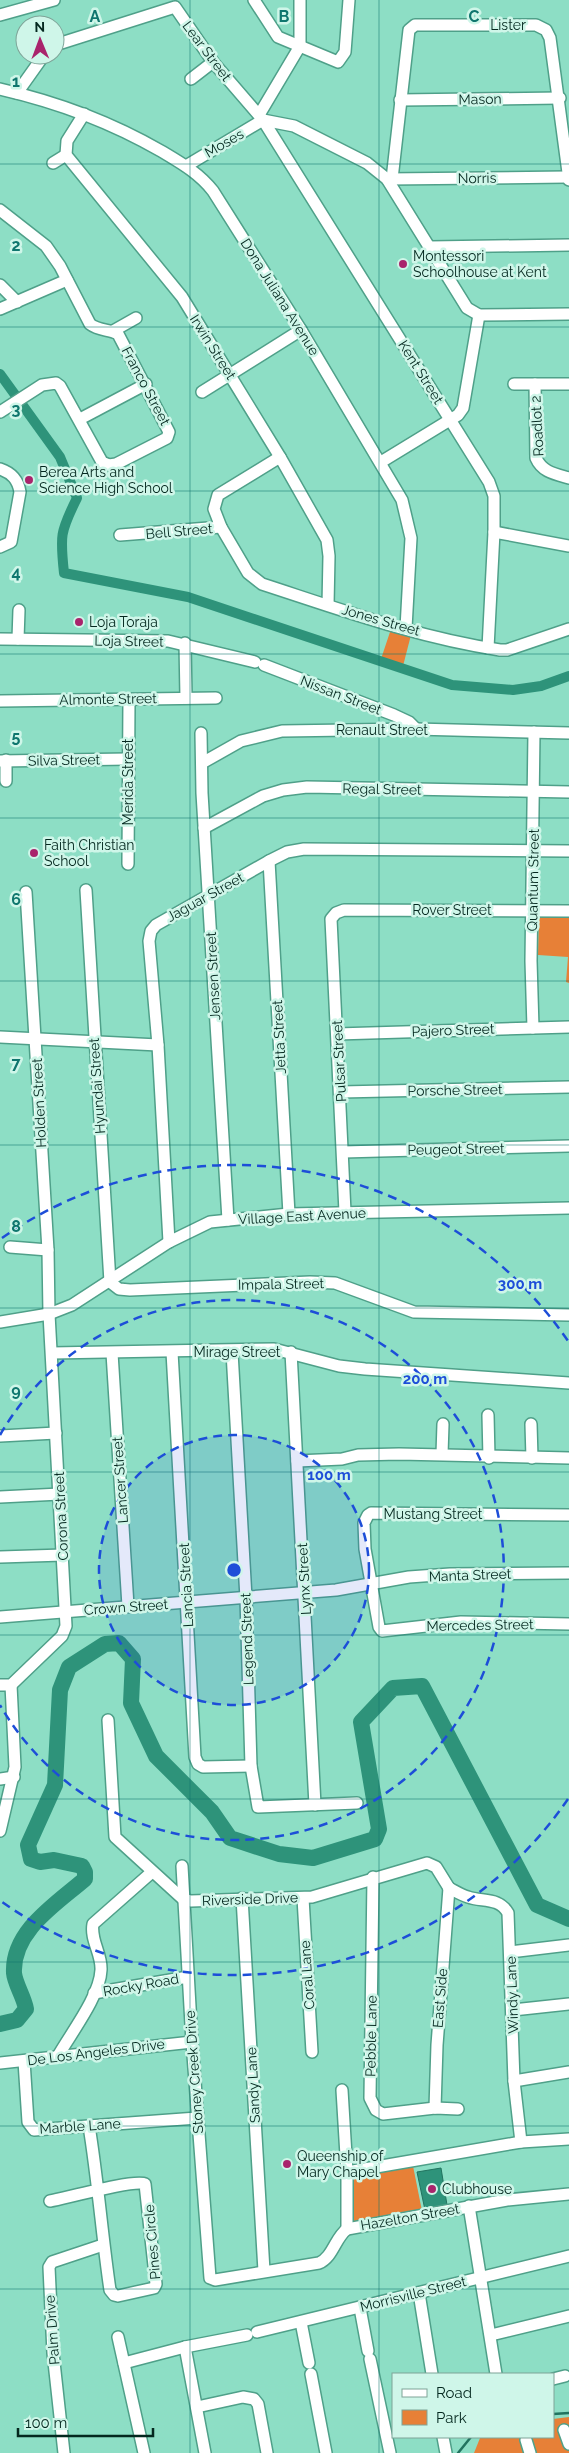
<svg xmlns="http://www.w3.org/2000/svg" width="569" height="2453" viewBox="0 0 569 2453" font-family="Raleway,sans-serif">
	<rect width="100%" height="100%" fill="#8ddec5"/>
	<g fill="#e78037">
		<polygon points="392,626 412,631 403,666 381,659"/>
		<polygon points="539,915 569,916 569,983 566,982 568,957 538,955"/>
		<polygon points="413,2166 422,2211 351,2223 352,2176"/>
		<polygon points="569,2417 569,2453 474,2453 480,2438 485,2437 553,2437 553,2419"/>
	</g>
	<polygon fill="#2e937a" stroke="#21735f" points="441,2168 447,2205 425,2210 417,2172"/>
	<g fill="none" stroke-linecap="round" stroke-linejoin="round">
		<g stroke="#21735f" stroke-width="2.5">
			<polyline points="553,2414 569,2413"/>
			<polyline points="458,2453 471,2437"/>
		</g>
		<path stroke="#2e937a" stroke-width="10" d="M0,374L60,457L77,498C60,532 60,536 64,573L188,597L452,685L513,690L541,686L569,676"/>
		<path stroke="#2e937a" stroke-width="16" d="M0,2024L17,2020L26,2009C24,1997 15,1984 14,1973C12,1931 56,1904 85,1879V1872L82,1866L54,1860L40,1862L31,1859L28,1845L55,1785L60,1690L69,1667L105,1644L119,1643L133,1659L131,1703L156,1756L212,1812L230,1838L279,1854L313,1858L375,1839L379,1829L361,1722L393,1688L422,1686L537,1905L569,1919"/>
		<defs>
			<g id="minor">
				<polyline points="254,0 278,37 338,62 345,52 349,0"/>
				<polyline points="0,15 54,0"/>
				<polyline points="55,45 175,7 213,62 263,120 489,482 494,496 494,532 488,648"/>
				<polyline points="191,79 213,62"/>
				<path d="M0,89C57,102 111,122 161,151C181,163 199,173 213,191L301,330L402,500L411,538L406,628"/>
				<polyline points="17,93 44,55"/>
				<polyline points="400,100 560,98"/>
				<polyline points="84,114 67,141 66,155 182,297 280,457 327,540 329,556 328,605"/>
				<polyline points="259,115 300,46 300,0"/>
				<polyline points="263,120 294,126 367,163 387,179 467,308 479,315 569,314"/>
				<polyline points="53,163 66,155"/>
				<polyline points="186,166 263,120"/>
				<polyline points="387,179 567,177"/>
				<polyline points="392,179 409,30 415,25 536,25 546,30 550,38 569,180"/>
				<path d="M0,210L46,246L60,266L90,324C99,331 109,329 118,334L169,432L167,438L116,464L109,465L102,462L60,386L56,383L42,385L0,412"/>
				<polyline points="430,247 569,245"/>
				<polyline points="0,285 17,302"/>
				<polyline points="0,309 67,280"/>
				<polyline points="113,331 136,318"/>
				<polyline points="514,384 569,384"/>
				<path d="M535,384L536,458C542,472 555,474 569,478"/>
				<polyline points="202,392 301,330"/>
				<polyline points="80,419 146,384"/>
				<polyline points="381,462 458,415 463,408 479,315"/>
				<path d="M0,469C12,473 18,480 20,492L11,542L0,547"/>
				<path d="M221,527L248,573L262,584C339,609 419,638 500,650H507L569,629"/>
				<polyline points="494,532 569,546"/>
				<polyline points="120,535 221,527 214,509 218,495 280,457"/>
				<polyline points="0,639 168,641 255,662"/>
				<polyline points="18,639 19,610"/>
				<polyline points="185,643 186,698"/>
				<polyline points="264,665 394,715 409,722 416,729"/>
				<polyline points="0,701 216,698"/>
				<polyline points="201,733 202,793 228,1220"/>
				<polyline points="6,760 6,781"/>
				<polyline points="0,761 128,759"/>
				<polyline points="202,763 241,741 282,731 416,729 569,733"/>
				<polyline points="204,828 263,796 283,790 307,787 569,792"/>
				<polyline points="269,861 289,1214"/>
				<polyline points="128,864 129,699"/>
				<polyline points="86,890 110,1282 119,1289 130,1290 310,1282 335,1283 414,1312 569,1315"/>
				<polyline points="533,1028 531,961 534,732"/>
				<polyline points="337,1034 569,1027"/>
				<polyline points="0,1037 158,1045"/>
				<polyline points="341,1092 569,1087"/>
				<polyline points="343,1152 569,1146"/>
				<polyline points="345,1212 331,919 336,913 344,910 569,911"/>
				<polyline points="169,1242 158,1045 149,941 151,931 156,925 269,861 287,852 304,849 569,851"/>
				<polyline points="10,1247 48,1250"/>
				<polyline points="0,1322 49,1314 72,1305 169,1242 210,1222 289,1214 569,1208"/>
				<polyline points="172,1352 195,1757 198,1764 203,1767 251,1766"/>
				<polyline points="232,1352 246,1598 251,1766 258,1807 357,1803"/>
				<polyline points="291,1352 315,1805"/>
				<polyline points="52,1353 274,1349 339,1366 365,1369 569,1383"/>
				<polyline points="112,1353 128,1606"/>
				<polyline points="488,1415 489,1458"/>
				<polyline points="531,1424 532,1458"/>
				<polyline points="0,1436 56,1433"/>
				<polyline points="442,1454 443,1424"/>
				<polyline points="297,1461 342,1459 358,1455 399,1454 569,1458"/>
				<polyline points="0,1497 60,1494"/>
				<polyline points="569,1515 371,1513 368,1515 364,1523 365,1549 379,1627 382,1631 461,1622 569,1624"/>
				<polyline points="0,1557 63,1555"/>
				<polyline points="0,1617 336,1590 409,1577 450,1574 569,1573"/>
				<polyline points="0,1685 11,1685 62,1636 66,1626 49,1314 48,1250 26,892"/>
				<polyline points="108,1720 115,1837 183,1899 191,1901 312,1897 427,1863 436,1867 449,1888"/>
				<polyline points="0,1779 14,1777"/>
				<polyline points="0,1831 15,1767 11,1685"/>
				<path d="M182,1866L192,2042L210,2278L215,2280L319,2263C333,2257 335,2238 347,2229L507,2200L569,2194"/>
				<polyline points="373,1877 370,2098 376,2110 383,2114 435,2108 458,2109"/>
				<path d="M449,1888C455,1891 461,1895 468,1897C482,1902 499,1897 508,1913L514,2081L521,2142"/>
				<polyline points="242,1898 264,2271"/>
				<polyline points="303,1898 312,2052"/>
				<polyline points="510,1952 569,1945"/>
				<polyline points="94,1993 188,1977"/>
				<polyline points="513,2010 569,2004"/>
				<path d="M58,2056C71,2033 100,1996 101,1970C102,1954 90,1940 93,1924L152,1872"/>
				<polyline points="24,2061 28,2122 34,2130 197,2118"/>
				<polyline points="0,2063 192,2042"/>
				<polyline points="514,2081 569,2072"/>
				<polyline points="342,2090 347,2172 347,2229"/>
				<polyline points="435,2108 437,2045 449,1888"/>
				<polyline points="347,2172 521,2142 569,2139"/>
				<path d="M50,2201C66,2198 135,2179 145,2184L156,2284L154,2288L118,2296L114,2295L110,2290C102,2236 98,2181 89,2126"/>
				<polyline points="469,2206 496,2374"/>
				<polyline points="419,2293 432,2374"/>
				<polyline points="360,2308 368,2351"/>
				<polyline points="301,2322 309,2363"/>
				<polyline points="257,2332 569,2256"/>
				<polyline points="491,2335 569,2316"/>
				<polyline points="118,2337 144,2453"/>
				<polyline points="185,2347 205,2453"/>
				<polyline points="370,2359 390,2453"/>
				<polyline points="124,2363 185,2347 247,2335"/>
				<polyline points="311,2374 326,2453"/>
				<polyline points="553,2379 565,2376"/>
				<polyline points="197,2407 243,2397 254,2399 258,2404 267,2453"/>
				<polyline points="564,2430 569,2444"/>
				<polyline points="443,2437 446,2453"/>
				<polyline points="526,2440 530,2453"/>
				<polyline points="64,2453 53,2353 49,2267 52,2262 103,2245"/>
			</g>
		</defs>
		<use href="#minor" stroke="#4fa089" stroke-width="14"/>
		<use href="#minor" stroke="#fff" stroke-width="11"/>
	</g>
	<path fill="none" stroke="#0f766e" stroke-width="1" stroke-opacity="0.55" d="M190,0V2453M379,0V2453M0,164H569M0,327H569M0,491H569M0,654H569M0,818H569M0,981H569M0,1145H569M0,1308H569M0,1472H569M0,1635H569M0,1799H569M0,1962H569M0,2126H569M0,2289H569"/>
	<circle cx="234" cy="1570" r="135" fill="#1d4ed8" fill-opacity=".12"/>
	<g fill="none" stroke="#1d4ed8" stroke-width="2.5" stroke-dasharray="9 6">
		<circle cx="234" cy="1570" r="135"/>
		<path d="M0 1435A270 270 0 1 1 0 1705"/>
		<path d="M568 1799A405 405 0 0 1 2 1902M2 1238A405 405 0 0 1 568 1341"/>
	</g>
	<g fill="#a9246c" stroke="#cff6e9" stroke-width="2">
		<circle cx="403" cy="264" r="5"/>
		<circle cx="29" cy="480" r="5"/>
		<circle cx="79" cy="622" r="5"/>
		<circle cx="34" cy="853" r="5"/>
		<circle cx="287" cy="2164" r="5"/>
		<circle cx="432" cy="2189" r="5"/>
	</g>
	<g text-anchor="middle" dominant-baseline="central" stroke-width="5" stroke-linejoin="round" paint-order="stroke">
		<g font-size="14" fill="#04281f" stroke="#cff6e9">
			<text x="508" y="25">Lister</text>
			<text transform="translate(207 51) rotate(53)">Lear Street</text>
			<text transform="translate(480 99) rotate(-1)">Mason</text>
			<text transform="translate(224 143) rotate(-30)">Moses</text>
			<text transform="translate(477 178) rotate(-1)">Norris</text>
			<text transform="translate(280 297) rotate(58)">Dona Juliana Avenue</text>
			<text transform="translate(213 347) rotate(58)">Irwin Street</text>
			<text transform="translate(421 372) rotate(58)">Kent Street</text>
			<text transform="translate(146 386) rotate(62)">Franco Street</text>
			<text transform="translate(537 426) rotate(-93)">Roadlot 2</text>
			<text transform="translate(179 531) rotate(-5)">Bell Street</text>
			<text transform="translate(381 620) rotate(16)">Jones Street</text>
			<text transform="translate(129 641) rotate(1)">Loja Street</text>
			<text transform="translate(341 695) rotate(21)">Nissan Street</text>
			<text transform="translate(108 699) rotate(-1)">Almonte Street</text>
			<text x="382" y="730">Renault Street</text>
			<text transform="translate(64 760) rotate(-1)">Silva Street</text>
			<text transform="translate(128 782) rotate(-90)">Merida Street</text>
			<text transform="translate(382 789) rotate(1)">Regal Street</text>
			<text transform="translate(533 880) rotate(-89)">Quantum Street</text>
			<text transform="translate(205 897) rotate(-29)">Jaguar Street</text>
			<text x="452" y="910">Rover Street</text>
			<text transform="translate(213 976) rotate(-93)">Jensen Street</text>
			<text transform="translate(453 1030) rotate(-2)">Pajero Street</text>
			<text transform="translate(279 1037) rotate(-93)">Jetta Street</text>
			<text transform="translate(339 1061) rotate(-93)">Pulsar Street</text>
			<text transform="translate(97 1086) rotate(-94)">Hyundai Street</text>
			<text transform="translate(455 1090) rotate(-1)">Porsche Street</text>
			<text transform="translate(39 1103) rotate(-93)">Holden Street</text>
			<text transform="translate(456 1149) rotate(-1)">Peugeot Street</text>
			<text transform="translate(302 1216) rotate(-3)">Village East Avenue</text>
			<text transform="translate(281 1284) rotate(-1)">Impala Street</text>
			<text x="237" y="1352">Mirage Street</text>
			<text transform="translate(120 1480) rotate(-94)">Lancer Street</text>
			<text x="433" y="1514">Mustang Street</text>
			<text transform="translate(61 1516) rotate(-93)">Corona Street</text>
			<text transform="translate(470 1575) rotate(-2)">Manta Street</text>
			<text transform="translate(304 1579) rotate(-93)">Lynx Street</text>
			<text transform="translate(186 1585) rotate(-93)">Lancia Street</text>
			<text transform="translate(126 1607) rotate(-4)">Crown Street</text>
			<text transform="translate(480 1625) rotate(-1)">Mercedes Street</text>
			<text transform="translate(247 1639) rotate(-92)">Legend Street</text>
			<text transform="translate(250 1899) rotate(-2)">Riverside Drive</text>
			<text transform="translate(307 1975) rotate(-94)">Coral Lane</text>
			<text transform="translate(141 1985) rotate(-10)">Rocky Road</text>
			<text transform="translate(512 1995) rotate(-92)">Windy Lane</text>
			<text transform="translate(440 1998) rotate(-85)">East Side</text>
			<text transform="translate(371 2036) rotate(-89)">Pebble Lane</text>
			<text transform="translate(96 2052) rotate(-7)">De Los Angeles Drive</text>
			<text transform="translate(194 2072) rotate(-94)">Stoney Creek Drive</text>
			<text transform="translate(253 2085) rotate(-93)">Sandy Lane</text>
			<text transform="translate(80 2126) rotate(-4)">Marble Lane</text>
			<text transform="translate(410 2217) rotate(-10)">Hazelton Street</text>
			<text transform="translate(152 2242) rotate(-95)">Pines Circle</text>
			<text transform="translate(413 2294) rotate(-14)">Morrisville Street</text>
			<text transform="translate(52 2330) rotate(-94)">Palm Drive</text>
		</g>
		<g font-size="14" fill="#04281f" stroke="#cff6e9" text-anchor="start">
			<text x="413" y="256">Montessori<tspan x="413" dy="16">Schoolhouse at Kent</tspan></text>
			<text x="39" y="472">Berea Arts and<tspan x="39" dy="16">Science High School</tspan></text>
			<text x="89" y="622">Loja Toraja</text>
			<text x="44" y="845">Faith Christian<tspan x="44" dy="16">School</tspan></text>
			<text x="297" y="2156">Queenship of<tspan x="297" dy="16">Mary Chapel</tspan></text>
			<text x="442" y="2189">Clubhouse</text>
		</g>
	</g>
	<g font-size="16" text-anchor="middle" font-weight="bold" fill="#0f766e" stroke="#cff6e9" stroke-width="5" stroke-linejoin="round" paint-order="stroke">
		<text x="95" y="22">A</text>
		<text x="284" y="22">B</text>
		<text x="474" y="22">C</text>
		<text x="16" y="87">1</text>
		<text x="16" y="251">2</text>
		<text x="16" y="415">3</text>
		<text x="16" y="578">4</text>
		<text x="16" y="742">5</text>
		<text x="16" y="905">6</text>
		<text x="16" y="1069">7</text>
		<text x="16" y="1232">8</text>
		<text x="16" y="1396">9</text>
	</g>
	<circle cx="234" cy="1570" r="8" fill="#1d4ed8" stroke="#cff6e9" stroke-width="2.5"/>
	<g font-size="15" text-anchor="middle" font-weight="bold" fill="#1d4ed8" stroke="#cff6e9" stroke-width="5" stroke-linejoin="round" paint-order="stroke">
		<text x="520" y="1289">300 m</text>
		<text x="425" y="1384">200 m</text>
		<text x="329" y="1480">100 m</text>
	</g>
	<rect x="392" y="2373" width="162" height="65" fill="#cff6e9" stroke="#7ea498"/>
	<rect x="402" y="2389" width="25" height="8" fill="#ffffff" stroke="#7ea498"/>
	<text x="436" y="2398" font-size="15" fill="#04281f">Road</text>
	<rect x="402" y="2410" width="25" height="15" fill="#e78037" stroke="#7ea498"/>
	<text x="436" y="2423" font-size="15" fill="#04281f">Park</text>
	<g transform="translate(40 40) rotate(359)"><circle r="24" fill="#cff6e9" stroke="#7ea498"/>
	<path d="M0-4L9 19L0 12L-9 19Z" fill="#a9246c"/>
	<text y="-8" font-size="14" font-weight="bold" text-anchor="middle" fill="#04281f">N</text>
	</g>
	<path d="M18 2428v8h135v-8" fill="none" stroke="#04281f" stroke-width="2.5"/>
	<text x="25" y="2428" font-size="15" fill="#04281f" stroke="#cff6e9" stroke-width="4" paint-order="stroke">100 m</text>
</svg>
